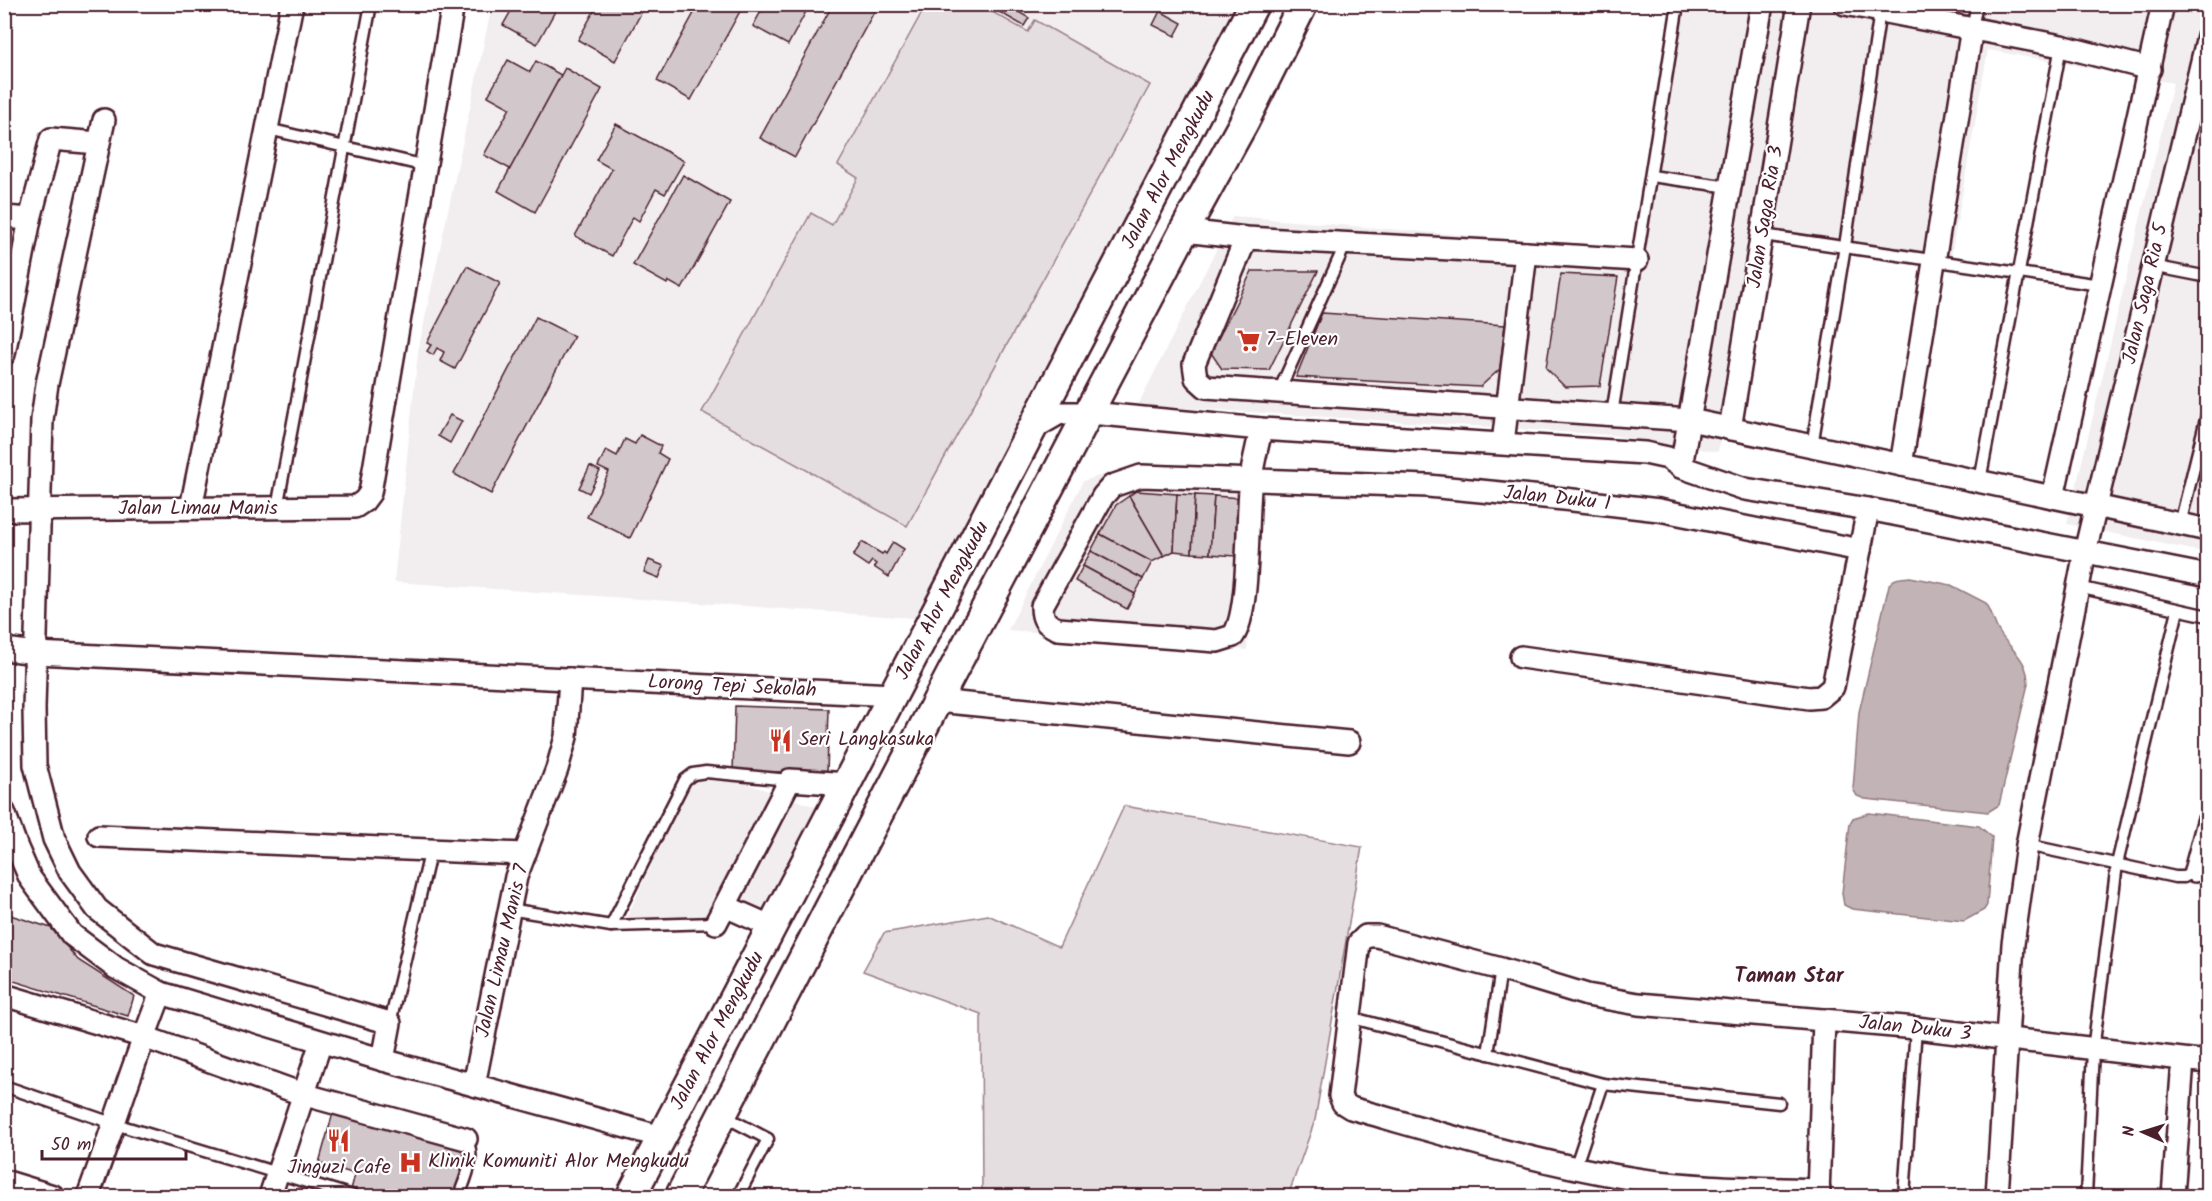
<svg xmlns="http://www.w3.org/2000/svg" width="2212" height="1201" viewBox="0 0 2212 1201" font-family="Kalam,sans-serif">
	<rect width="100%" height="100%" fill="#fff"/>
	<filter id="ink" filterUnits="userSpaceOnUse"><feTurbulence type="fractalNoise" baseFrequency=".0167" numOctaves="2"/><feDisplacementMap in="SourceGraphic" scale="12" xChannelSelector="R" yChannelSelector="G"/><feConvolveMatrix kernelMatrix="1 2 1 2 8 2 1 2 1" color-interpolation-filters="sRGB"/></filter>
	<g filter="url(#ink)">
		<g fill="#f2eeef">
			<polygon points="492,5 1244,5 914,618 394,582 418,351"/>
			<polygon points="1677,5 2207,5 2207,553 2067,524 2173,83 1988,50 1950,262 1753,227 1718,452 1610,435 1138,405 1233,216 1639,250"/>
			<polygon points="1141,463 1259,468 1247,650 1008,630 1083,481"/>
			<polygon points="697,767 822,809 765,918 626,919"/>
		</g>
		<g fill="#e5dee0" stroke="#987e86" stroke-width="1.5">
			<polygon points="926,5 980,5 1028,32 1035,20 1150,85 907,526 702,412 811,213 832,225 858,178 838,165"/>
			<polygon points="1124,806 1362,847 1315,1120 1288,1196 982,1196 981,1014 863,971 884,933 988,915 1059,947"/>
		</g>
		<g fill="#c1b3b6" stroke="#91787e" stroke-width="1.5">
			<path d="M1910,577L1951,585L1986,603C1992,611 1993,621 1998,630C2010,651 2028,657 2028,684L1999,805L1988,812L1865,799L1857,796L1853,789L1859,712L1889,585C1894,577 1901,578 1910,577Z"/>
			<polygon points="1869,813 1979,826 1992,837 1987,905 1984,910 1964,921 1852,909 1844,905 1842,893 1850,823 1853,818"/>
		</g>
		<g fill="#d2c7cb" stroke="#4a1f2b" stroke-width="1.5">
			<polygon points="515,4 559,4 537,44 503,25"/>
			<polygon points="598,4 646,4 615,61 578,40"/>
			<polygon points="699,4 744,4 691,100 657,81"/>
			<polygon points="765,4 810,4 788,45 753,26"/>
			<polygon points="833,4 864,4 875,10 795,157 760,138"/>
			<polygon points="985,4 1005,4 1029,18 1024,26"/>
			<polygon points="1160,11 1182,23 1175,36 1153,25"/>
			<polygon points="508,60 530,72 536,61 561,75 510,169 484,155 510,108 488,96"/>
			<polygon points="565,68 602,89 535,212 498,191"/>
			<polygon points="616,124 684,161 665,194 656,189 639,221 633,217 612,256 575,236 612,169 596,160"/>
			<polygon points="683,175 730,202 682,289 668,281 667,284 633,265"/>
			<polygon points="467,266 500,283 455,369 440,361 444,352 437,348 433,355 427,351 431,345 427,343"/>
			<polygon points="1252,271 1318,271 1269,370 1222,369 1211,353"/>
			<polygon points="1561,274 1618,277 1600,386 1565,387 1546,368"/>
			<polygon points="1322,313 1505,325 1500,369 1480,387 1296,377"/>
			<polygon points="536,317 574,336 491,494 454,474"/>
			<polygon points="450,415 462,421 450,443 438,436"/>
			<polygon points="640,435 661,446 658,453 668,459 630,538 587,517 609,472 598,467 606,450 617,456 625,439 635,444"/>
			<polygon points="590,466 600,471 589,493 579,488"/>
			<polygon points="1136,491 1177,494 1174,551 1164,556 1129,496"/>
			<polygon points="1177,494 1195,495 1192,553 1174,551"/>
			<polygon points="1195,495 1214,496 1210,554 1192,553"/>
			<polygon points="1129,496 1164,556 1152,562 1100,534 1116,505"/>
			<polygon points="1214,496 1240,498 1236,556 1210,554"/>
			<polygon points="1100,534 1152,562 1143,579 1091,551"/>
			<polygon points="862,542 882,554 884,552 886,554 893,542 904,549 889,577 874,567 876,564 872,561 868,566 853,556"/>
			<polygon points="1091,551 1143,579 1135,594 1083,566"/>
			<polygon points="649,560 664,566 659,578 644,572"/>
			<polygon points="1083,566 1135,594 1127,609 1075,581"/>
			<polygon points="735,706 829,709 827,773 733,771"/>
			<polygon points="4,913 51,928 78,960 134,996 128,1016 4,978"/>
			<polygon points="333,1113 470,1152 458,1196 433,1196 416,1191 415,1196 375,1196 351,1190 355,1174 319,1163"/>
		</g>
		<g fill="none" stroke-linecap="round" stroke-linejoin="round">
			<defs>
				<g id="service">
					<polyline points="1972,28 1977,4"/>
					<polyline points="268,129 426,166"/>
					<polyline points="1651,176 1730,187"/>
					<polyline points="1763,235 2100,285"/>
					<polyline points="2152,266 2208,277"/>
					<polyline points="1279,391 1346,243"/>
					<polyline points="1612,414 1678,4"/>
					<polyline points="1812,446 1845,246 1880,11"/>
					<polyline points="1980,481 2061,46"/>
					<polyline points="277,508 371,4"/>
					<polyline points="2180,524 2208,411"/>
					<polyline points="2078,587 2208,616"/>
					<polyline points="2027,845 2175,877 2184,877 2195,871"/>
					<polyline points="509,909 611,926 716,923"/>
					<polyline points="611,926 685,780 693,774 706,772 790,780"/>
					<polyline points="1349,1017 1603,1084 1779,1103"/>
					<polyline points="390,1023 431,849"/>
					<polyline points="1488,1054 1501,969"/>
					<polyline points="4,1086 115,1124 353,1196"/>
					<polyline points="722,1115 768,1139 738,1196"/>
					<polyline points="1575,1168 1603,1084"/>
					<path d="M459,1196C465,1179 477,1156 466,1139"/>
					<polyline points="1904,1196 1916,1028"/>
					<polyline points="2086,1196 2093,1050 2117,864 2178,610"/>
				</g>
				<g id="minor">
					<polyline points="1845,4 2061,46 2150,69"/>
					<polyline points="104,120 47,384 42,420 34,709 35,765 54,839 70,872 97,909 154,954 390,1023 383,1060"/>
					<polyline points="4,217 30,219"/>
					<polyline points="1184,231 1246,238 1526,253 1503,443"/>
					<polyline points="1246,238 1194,364 1196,378 1206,387 1690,420 2208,530"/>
					<polyline points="1526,253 1637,260"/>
					<polyline points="4,354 30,219 51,139 98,143"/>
					<polyline points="1034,428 1060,413 1090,413 1261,429 1645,453 1668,458 1681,467 1745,489 1868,509 2208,576"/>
					<path d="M1261,429C1258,445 1253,462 1251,479C1246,515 1251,611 1233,636L1217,641L1058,629C1045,624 1042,619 1042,606L1103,496L1112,486L1141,476L1428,486L1564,499L1659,510L1860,550"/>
					<polyline points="1730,429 1799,4"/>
					<polyline points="1901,465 1972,28"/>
					<polyline points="1681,467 1762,4"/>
					<polyline points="2053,497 2163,4"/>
					<polyline points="191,508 292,4"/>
					<polyline points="4,510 355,507 364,501 370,493 453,4"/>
					<polyline points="4,649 36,653 894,695"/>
					<polyline points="1521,657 1809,698 1821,697 1833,687 1868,509"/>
					<polyline points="937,701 1349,742"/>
					<polyline points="4,812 17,848 30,878 72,935 116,968 161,993 383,1060 662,1137"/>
					<polyline points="99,836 524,854"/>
					<polyline points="2195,871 2208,822"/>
					<polyline points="725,906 772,927"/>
					<polyline points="716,923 790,780 847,784"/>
					<polyline points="4,995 144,1037 302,1094 466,1139"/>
					<polyline points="474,1085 516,877 557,769 566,737 570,679"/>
					<polyline points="4,1181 53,1196"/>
					<path d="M1819,1190C1760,1188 1700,1188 1642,1180C1543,1165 1447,1135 1351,1108L1343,1103L1340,1096L1359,943L1366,936H1377L1501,969L1587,995L1638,1004L1916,1028L2208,1062"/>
					<path d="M88,1196C113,1129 134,1060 161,993"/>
					<polyline points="270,1196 321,1042"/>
					<polyline points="1818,1196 1824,1020"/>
					<polyline points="1997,1196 2013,944 2027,845 2085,552 2208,36"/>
					<polyline points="2173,1196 2183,1060"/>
				</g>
				<g id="secondary">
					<polyline points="631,1196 1254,4"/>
					<polyline points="680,1196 937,701 1184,231 1244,122 1303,4"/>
				</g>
			</defs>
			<use href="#service" stroke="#4a1f2b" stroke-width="15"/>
			<use href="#minor" stroke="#4a1f2b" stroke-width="26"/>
			<use href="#secondary" stroke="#4a1f2b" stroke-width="33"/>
			<use href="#service" stroke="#fff" stroke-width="10"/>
			<use href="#minor" stroke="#fff" stroke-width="21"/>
			<use href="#secondary" stroke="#fff" stroke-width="28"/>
		</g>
	</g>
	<defs>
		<symbol id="supermarket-bare" viewBox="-9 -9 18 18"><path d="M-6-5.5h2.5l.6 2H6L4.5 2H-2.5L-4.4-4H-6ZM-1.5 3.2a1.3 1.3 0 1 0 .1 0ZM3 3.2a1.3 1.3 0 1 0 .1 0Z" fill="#c8321e" stroke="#fff" stroke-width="2.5" paint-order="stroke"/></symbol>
		<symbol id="restaurant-bare" viewBox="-9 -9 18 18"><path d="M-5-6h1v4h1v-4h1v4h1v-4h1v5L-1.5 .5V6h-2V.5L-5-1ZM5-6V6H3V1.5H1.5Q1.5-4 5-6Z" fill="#c8321e" stroke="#fff" stroke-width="2.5" paint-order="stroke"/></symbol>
		<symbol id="hospital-bare" viewBox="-9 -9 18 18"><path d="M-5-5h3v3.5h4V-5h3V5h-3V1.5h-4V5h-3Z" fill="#c8321e" stroke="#fff" stroke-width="2.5" paint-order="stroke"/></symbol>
	</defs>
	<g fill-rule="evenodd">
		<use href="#supermarket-bare" x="1232" y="324" width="33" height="33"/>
		<use href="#restaurant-bare" x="764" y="724" width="33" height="33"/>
		<use href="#restaurant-bare" x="322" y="1124" width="33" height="33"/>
		<use href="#hospital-bare" x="394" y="1146" width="33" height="33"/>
	</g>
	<g text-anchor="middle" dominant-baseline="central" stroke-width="4.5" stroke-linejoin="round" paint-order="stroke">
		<g font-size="20" fill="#4a1f2b" stroke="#fff">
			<text transform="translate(1169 170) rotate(-62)">Jalan Alor Mengkudu</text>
			<text transform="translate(1766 217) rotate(-81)">Jalan Saga Ria 3</text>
			<text transform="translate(2146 294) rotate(-77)">Jalan Saga Ria 5</text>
			<text transform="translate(1557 499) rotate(6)">Jalan Duku 1</text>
			<text x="198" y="509">Jalan Limau Manis</text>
			<text transform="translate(943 601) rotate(-62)">Jalan Alor Mengkudu</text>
			<text transform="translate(732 687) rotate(3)">Lorong Tepi Sekolah</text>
			<text transform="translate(503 951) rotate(-77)">Jalan Limau Manis 7</text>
			<text transform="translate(1915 1029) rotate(6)">Jalan Duku 3</text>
			<text transform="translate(718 1031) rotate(-62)">Jalan Alor Mengkudu</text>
		</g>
		<g font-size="20" fill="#4a1f2b" stroke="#fff" text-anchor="start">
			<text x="1266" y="340">7-Eleven</text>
			<text x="799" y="740">Seri Langkasuka</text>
			<text x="428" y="1162">Klinik Komuniti Alor Mengkudu</text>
			<text x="339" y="1168" text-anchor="middle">Jinguzi Cafe</text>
		</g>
		<g font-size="21" font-weight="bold" fill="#4a1f2b" stroke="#fff">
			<text x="1789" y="976">Taman Star</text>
		</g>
	</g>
	<rect width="2212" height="1201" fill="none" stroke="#fff" stroke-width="24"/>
	<rect x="12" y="12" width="2188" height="1177" fill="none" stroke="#4a1f2b" stroke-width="2" filter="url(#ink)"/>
	<g transform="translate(2143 1132) rotate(273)" stroke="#ffffff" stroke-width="4.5" paint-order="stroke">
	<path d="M0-4.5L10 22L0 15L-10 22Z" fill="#4a1f2b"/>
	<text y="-9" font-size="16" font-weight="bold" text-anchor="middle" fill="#4a1f2b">N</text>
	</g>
	<path d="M42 1150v9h144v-9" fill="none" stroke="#4a1f2b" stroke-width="3"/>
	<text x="51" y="1150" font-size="18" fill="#4a1f2b" stroke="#ffffff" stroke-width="4.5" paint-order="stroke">50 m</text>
</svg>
